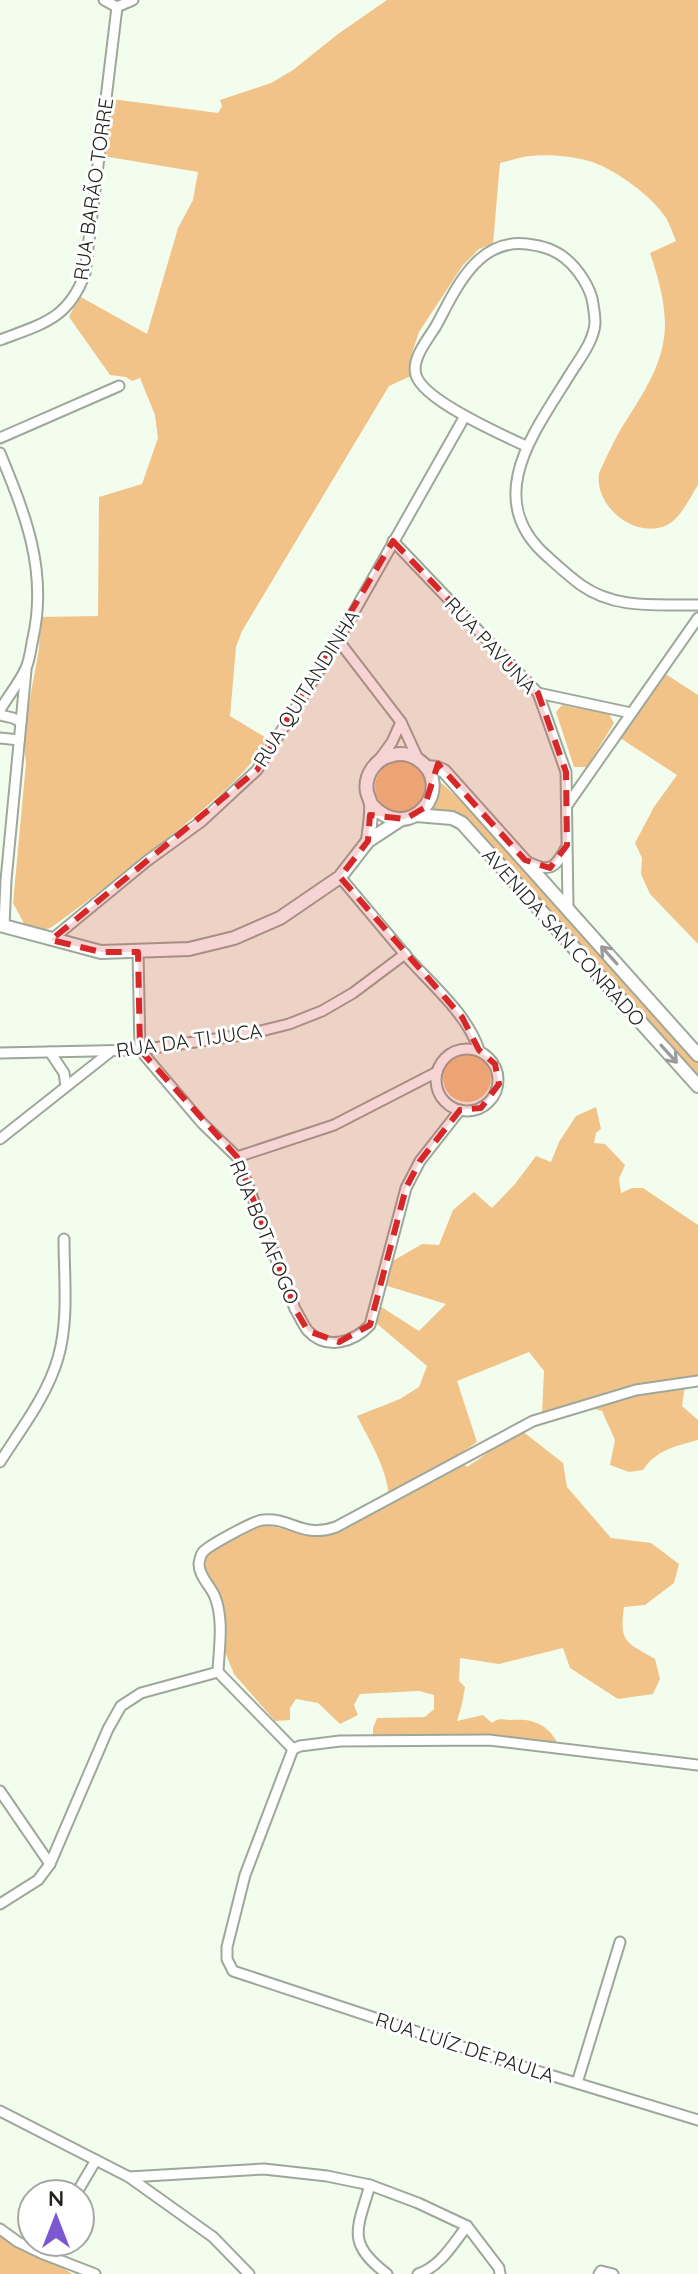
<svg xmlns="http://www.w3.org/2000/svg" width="698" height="2274" viewBox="0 0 698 2274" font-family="Quicksand,sans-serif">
	<rect width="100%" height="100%" fill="#f3fdee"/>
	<g fill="#f2c389">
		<path d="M387,0H698V485C690,497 681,518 667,525C636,540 594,507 599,473C605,460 611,447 618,434C638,400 664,368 665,326C665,301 658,277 650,253L676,241C673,234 670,225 666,218C653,197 616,170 592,162C574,156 549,154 530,156C520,157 510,161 500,163L493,244L479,249L463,265L419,332L412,353L411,376L389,386L242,631L236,647L230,716L268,739C248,774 214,800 183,826C141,861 97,894 52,927L39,932L27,929L13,903L26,763L23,736L39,649L40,617L98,616L99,497L142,484L158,438L155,415L140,378L132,381L126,377L110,375L69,317L79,296L147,334L178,228L193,200L198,172L103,156L112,99L218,113L222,106L220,100L271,83L293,70L338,34Z"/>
		<polygon points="664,673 698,695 698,944 650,894 641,874 642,858 635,843 654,807 677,775 620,738"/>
		<polygon points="562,705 609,714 614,723 587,767 574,767 556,712"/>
		<circle cx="401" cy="787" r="26"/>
		<polygon points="434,776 470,809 698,1063 698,1079 475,829 423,814"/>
		<circle cx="467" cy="1078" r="24"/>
		<path d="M596,1107L601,1129L596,1133L594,1143L605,1144L625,1165L619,1179L621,1193L632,1188H643L698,1225V1385H685L682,1406L698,1420V1440C676,1446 656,1450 643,1470L629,1472L610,1465L615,1440L602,1411L572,1403L542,1414L544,1371L529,1352L457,1381L477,1442L457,1456L467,1467C486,1455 502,1441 521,1430L563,1463L567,1487L611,1538L651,1543L679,1564L674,1583L645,1605L624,1607C619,1643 626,1642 655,1659L660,1679L653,1694L618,1699L570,1668L563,1648L499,1664L460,1658L459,1681L465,1687L462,1704L457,1721L483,1715L492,1723C499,1717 502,1720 511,1720C533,1718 548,1724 559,1745L373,1739V1728L377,1718L425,1717L434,1709V1695L419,1691L360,1694L354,1705L358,1715L340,1724L318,1703L296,1699L290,1708V1720L275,1721L234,1674L225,1652L223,1604L206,1570L205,1555L258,1524L324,1536L389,1503C390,1473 370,1442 357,1416L400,1399L419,1387L427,1366L376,1323L380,1306L419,1331L446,1304L384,1285L391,1262L422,1244L439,1245L453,1210L474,1192L492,1208L515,1184L536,1156L551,1162L559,1142L576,1116Z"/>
		<polygon points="0,2231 41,2253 72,2274 0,2274"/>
	</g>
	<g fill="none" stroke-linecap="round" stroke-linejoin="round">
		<defs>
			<g id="street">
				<polyline points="117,7 133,0"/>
				<path d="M0,340C42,324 69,319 85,273L117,7L104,0"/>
				<polyline points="0,438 119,386"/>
				<path d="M526,446C502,435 423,400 416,375C411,359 428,339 436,326C456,289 477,238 527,244C542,246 554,249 566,259C578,269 591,288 593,304C594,310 595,317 595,323C594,340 581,357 572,371C536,430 479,499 549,558C559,567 570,577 581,585C616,610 658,604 698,605"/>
				<path d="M0,453C25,514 48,570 33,638C31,647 30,659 26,668C20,682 8,696 0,710"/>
				<polyline points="393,541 538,693 566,772 568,908"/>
				<polyline points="338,640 401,722 418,759"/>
				<polyline points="538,693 631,713"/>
				<polyline points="0,715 13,718 21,722"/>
				<polyline points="0,738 19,740"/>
				<polyline points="379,760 392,742 401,722"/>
				<polyline points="568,804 698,618"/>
				<path d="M528,862C550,873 555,868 566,848"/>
				<path d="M340,877C363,904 385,931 408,958C433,986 467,1014 479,1050"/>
				<polyline points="4,926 6,880 26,670"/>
				<polyline points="51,940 147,861 202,821 257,770 338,640 465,416"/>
				<path d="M138,952L140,1050L202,1123L237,1157L295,1309C299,1315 303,1325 308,1331C327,1351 354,1342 370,1325L406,1188L420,1161L460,1110"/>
				<circle cx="467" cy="1080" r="31"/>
				<polyline points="50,1052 64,1073 66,1086"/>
				<polyline points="0,1053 140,1050 249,1034 289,1024 322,1011 353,993 405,954"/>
				<polyline points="0,1139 110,1052"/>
				<polyline points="237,1157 334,1125 437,1072"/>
				<path d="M0,1462C21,1429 47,1396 58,1358C69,1320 64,1278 64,1239"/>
				<path d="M218,1672C219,1648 224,1620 215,1597C211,1586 199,1577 199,1564C199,1562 201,1554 203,1552C208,1546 255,1520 263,1520C291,1517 302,1539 336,1527L533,1421L636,1390L698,1381"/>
				<polyline points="218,1672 293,1749"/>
				<polyline points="293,1749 245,1875 227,1947 227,1959 233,1971 517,2065 698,2120"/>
				<polyline points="293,1749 300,1746 340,1741 489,1740 698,1765"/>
				<polyline points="0,1791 50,1864"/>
				<polyline points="0,1904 38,1880 50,1864 108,1729 121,1706 141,1693 218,1672"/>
				<polyline points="577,2083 620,1942"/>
				<polyline points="0,2111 129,2177 264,2169 327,2176 370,2185 418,2203 467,2226 499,2268 500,2274"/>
				<polyline points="129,2177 213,2237 249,2274"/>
				<path d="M370,2185C357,2230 346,2243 387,2274"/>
				<polyline points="76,2194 96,2160"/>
				<polyline points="0,2229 18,2242 41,2253 95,2274"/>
				<polyline points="41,2253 48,2242"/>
				<path d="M418,2274C441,2266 453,2244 467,2226"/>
				<polyline points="599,2274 601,2271 613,2274"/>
			</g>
			<g id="secondary">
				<polyline points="426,767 437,768 444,771 698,1055"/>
				<polyline points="416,815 452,818 462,823 698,1086"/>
				<path d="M368,841C369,830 372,815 371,804C370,800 368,796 367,792C364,775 376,758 393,755C401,753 409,754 417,759C458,785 410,848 371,804"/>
				<polyline points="0,925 101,952 189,949 234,938 280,918 340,877 368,841 400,820"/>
			</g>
		</defs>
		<use href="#street" stroke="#9ea89a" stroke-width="13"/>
		<use href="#secondary" stroke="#9ea89a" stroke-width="16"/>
		<use href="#street" stroke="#fff" stroke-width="9"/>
		<use href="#secondary" stroke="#fff" stroke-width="12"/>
	</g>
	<defs><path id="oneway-shaft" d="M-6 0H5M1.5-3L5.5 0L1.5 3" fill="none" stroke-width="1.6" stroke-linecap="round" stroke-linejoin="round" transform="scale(2)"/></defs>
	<g stroke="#9b9c9a">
		<use href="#oneway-shaft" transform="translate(609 955) rotate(-132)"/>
		<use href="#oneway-shaft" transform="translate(669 1054) rotate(48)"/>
	</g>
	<path fill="#d62828" fill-opacity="0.2" stroke="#d62828" stroke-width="6" stroke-dasharray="16 10" stroke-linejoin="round" d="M393,541L538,693L566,772L567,845L550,868L525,860L438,764L424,808L405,819L370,815L368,841L340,877L462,1017L479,1050L495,1064L499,1084L481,1108L460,1110L420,1161L406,1188L370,1325L339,1342L308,1331L295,1309L237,1157L140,1050L138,952H101L51,940L257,770Z"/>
	<g text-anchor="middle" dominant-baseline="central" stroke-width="6" stroke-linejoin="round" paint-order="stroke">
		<g font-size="20" fill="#21241f" stroke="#fff">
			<text transform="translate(93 189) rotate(-82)">RUA BARÃO TORRE</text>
			<text transform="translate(491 645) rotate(47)">RUA PAVUNA</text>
			<text transform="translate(306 688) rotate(-58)">RUA QUITANDINHA</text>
			<text transform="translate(564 937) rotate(48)">AVENIDA SAN CONRADO</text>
			<text transform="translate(189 1040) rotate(-8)">RUA DA TIJUCA</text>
			<text transform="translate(265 1232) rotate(68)">RUA BOTAFOGO</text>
			<text transform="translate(465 2047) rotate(18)">RUA LUÍZ DE PAULA</text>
		</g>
	</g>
	<g transform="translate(56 2218)"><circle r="38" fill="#ffffff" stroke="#a6a7a5" stroke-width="2"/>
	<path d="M0-6L14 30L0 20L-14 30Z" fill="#7d57d1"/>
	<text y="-12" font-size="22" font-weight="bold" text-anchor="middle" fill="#21241f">N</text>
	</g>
</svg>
